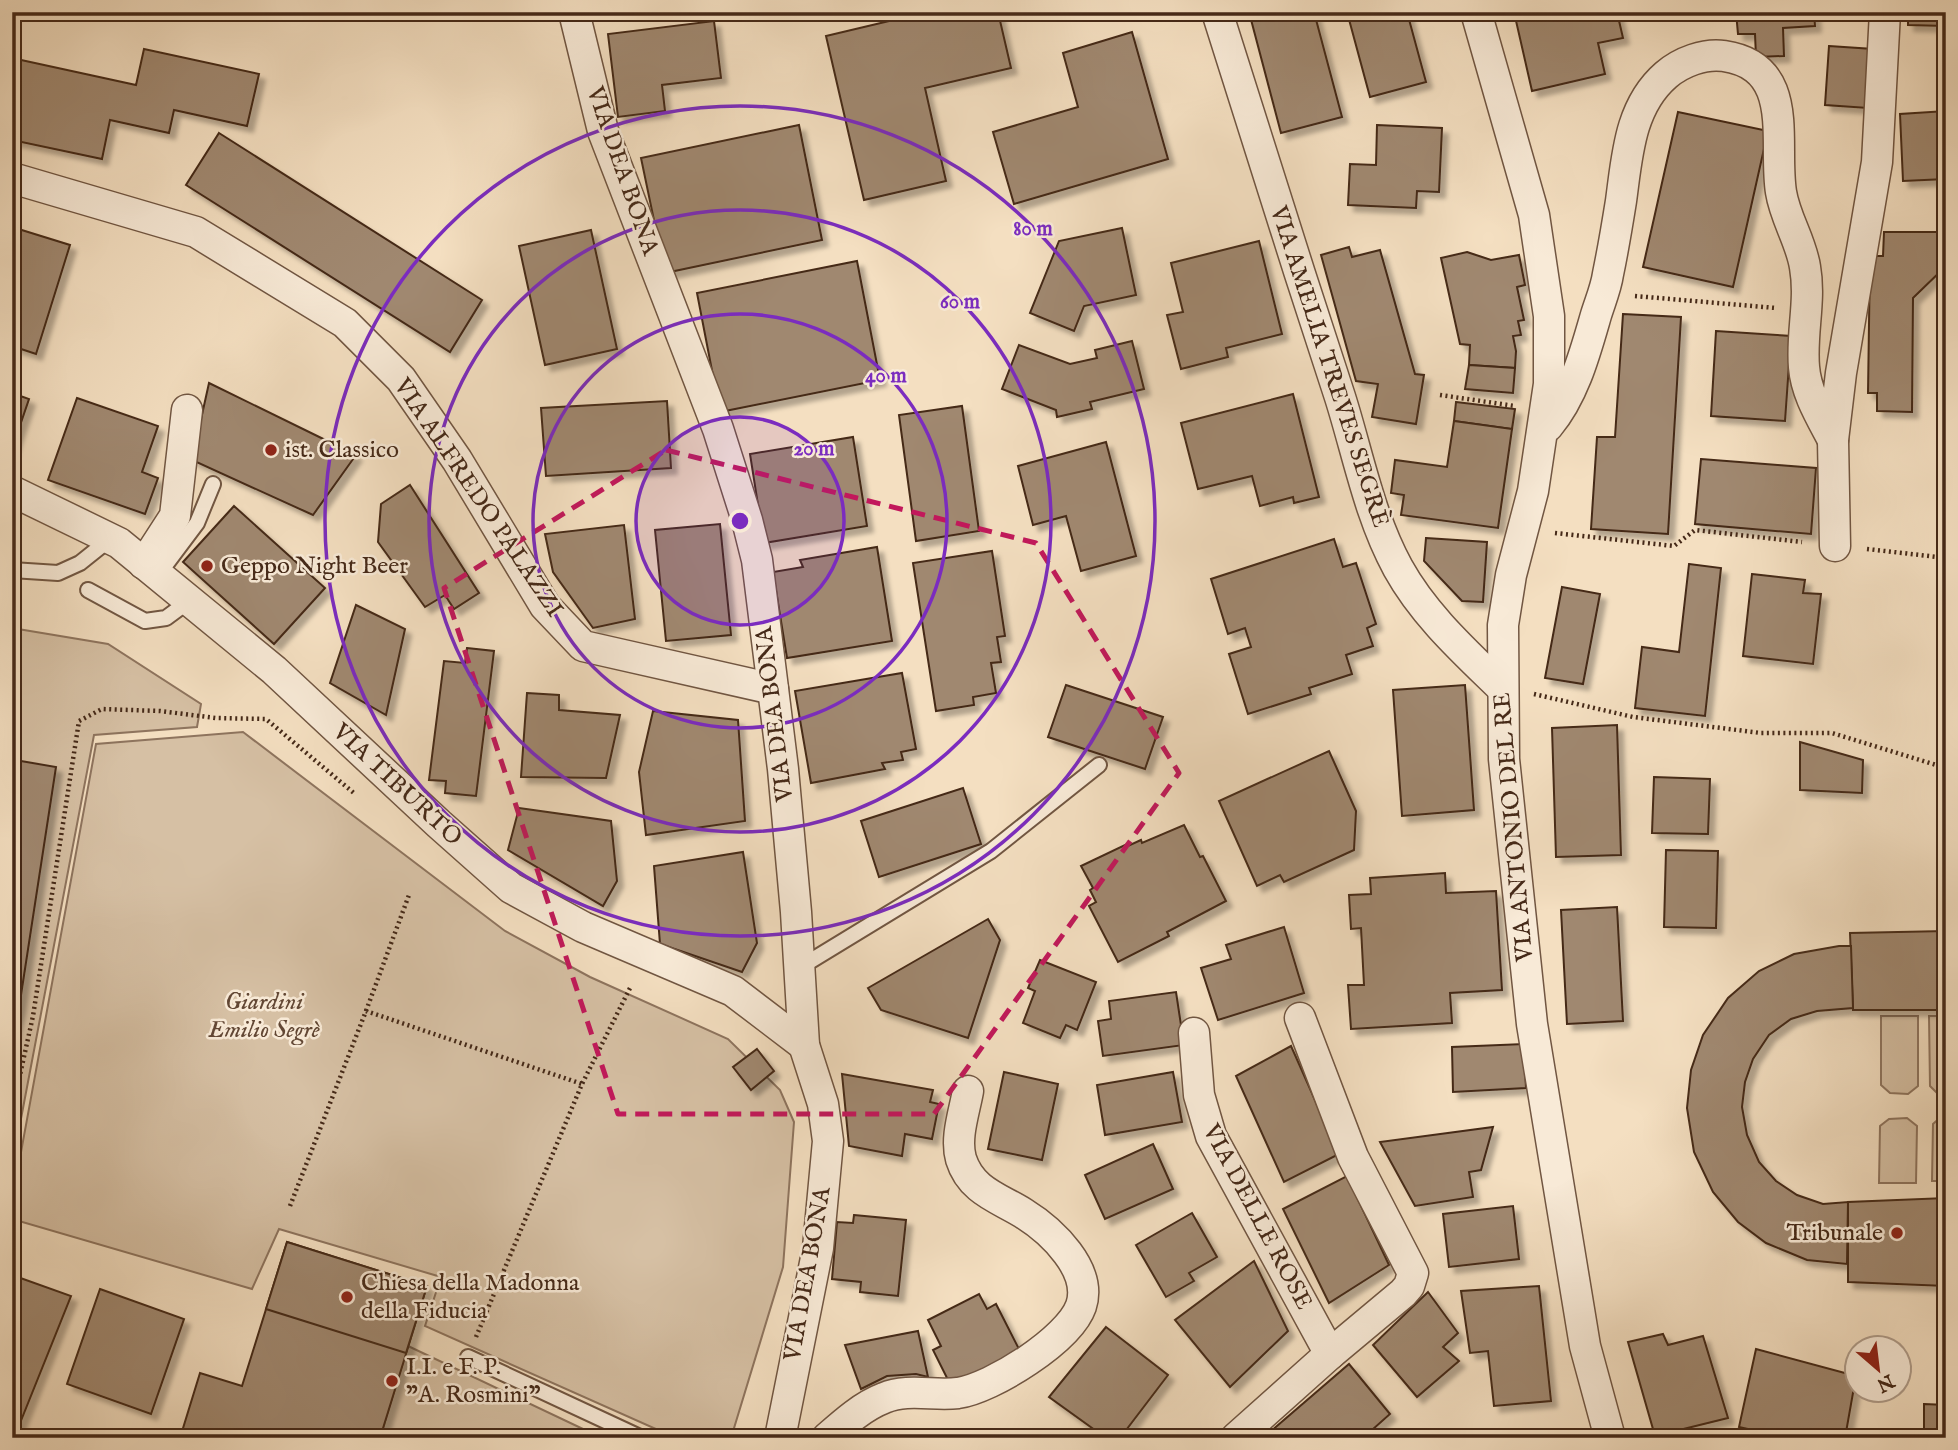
<svg xmlns="http://www.w3.org/2000/svg" width="1958" height="1450" viewBox="0 0 1958 1450" font-family="'IM FELL English',serif">
	<defs>
		<filter id="shadow"><feDropShadow dx="6" dy="6" stdDeviation="2" flood-color="#0004"/></filter>
	</defs>
	<rect width="100%" height="100%" fill="#f4dfc1"/>
	<filter id="stains"><feTurbulence type="fractalNoise" baseFrequency=".00286" numOctaves="4"/><feColorMatrix values="0 0 0 0 .2 0 0 0 0 .09 0 0 0 0 .02 0 0 0 .5 -.17"/></filter>
	<radialGradient id="worn" r=".72"><stop offset=".6" stop-color="#630" stop-opacity="0"/><stop offset="1" stop-color="#630" stop-opacity=".3"/></radialGradient>
	<g fill="#d6c0a4" stroke="#8e745e" stroke-width="2">
		<polygon points="12,628 108,644 201,704 197,727 94,735 12,1166"/>
		<polygon points="243,732 505,931 590,977 728,1039 780,1090 794,1122 783,1267 731,1438 676,1438 425,1326 441,1277 279,1229 252,1289 12,1219 12,1201 96,744"/>
		<polygon points="1881,1016 1918,1016 1918,1086 1908,1094 1890,1093 1881,1085"/>
		<polygon points="1929,1016 1946,1016 1946,1094 1938,1094 1930,1086"/>
		<polygon points="1942,1116 1946,1116 1946,1181 1932,1181 1933,1124"/>
		<polygon points="1907,1118 1917,1126 1916,1183 1879,1183 1880,1126 1889,1119"/>
		<polygon points="408,1346 602,1438 380,1438"/>
	</g>
	<g fill="#a08870" stroke="#452918" stroke-width="2" filter="url(#shadow)">
		<polygon points="927,12 998,12 1011,68 925,88 946,181 864,200 826,36"/>
		<polygon points="1249,12 1314,12 1342,117 1281,133"/>
		<polygon points="1347,12 1407,12 1426,82 1370,97"/>
		<polygon points="1514,12 1617,12 1623,38 1598,43 1605,74 1532,91"/>
		<polygon points="1736,12 1814,12 1815,26 1783,28 1784,56 1756,57 1755,34 1738,34"/>
		<polygon points="1908,12 1946,12 1946,26 1908,25"/>
		<polygon points="714,21 721,78 662,85 665,111 618,117 608,34"/>
		<polygon points="1132,32 1168,159 1014,204 993,132 1078,107 1063,53"/>
		<polygon points="1829,46 1873,49 1868,108 1825,105"/>
		<polygon points="144,49 259,74 247,126 174,110 169,133 110,120 102,159 12,140 12,58 136,85"/>
		<polygon points="1946,111 1946,179 1903,181 1900,114"/>
		<polygon points="1678,112 1768,131 1733,287 1643,267"/>
		<polygon points="799,125 822,240 665,273 641,158"/>
		<polygon points="1377,125 1442,128 1439,192 1417,191 1416,208 1348,205 1350,164 1376,165"/>
		<polygon points="219,133 482,300 450,352 186,185"/>
		<polygon points="12,227 70,245 36,354 12,346"/>
		<polygon points="1122,228 1136,295 1084,306 1074,331 1030,313 1059,241"/>
		<polygon points="591,230 617,349 545,365 519,246"/>
		<polygon points="1884,232 1946,232 1946,266 1913,298 1912,412 1877,411 1877,393 1868,393 1870,256 1883,256"/>
		<polygon points="1259,241 1282,334 1226,348 1228,357 1181,369 1167,315 1183,312 1171,263"/>
		<polygon points="1349,247 1352,257 1380,250 1415,374 1424,375 1416,424 1372,417 1378,384 1356,381 1321,255"/>
		<polygon points="1467,252 1491,260 1519,255 1525,285 1517,287 1524,320 1518,321 1521,335 1513,336 1516,351 1515,368 1469,365 1470,345 1460,344 1441,258"/>
		<polygon points="857,261 880,380 720,412 697,293"/>
		<polygon points="1623,314 1681,317 1668,534 1591,529 1597,437 1615,437"/>
		<polygon points="1716,331 1791,336 1785,421 1711,416"/>
		<polygon points="1132,341 1144,389 1090,402 1092,409 1057,417 1056,410 1002,389 1019,345 1070,364 1097,358 1095,350"/>
		<polygon points="1469,365 1515,368 1513,393 1465,389"/>
		<polygon points="209,383 356,455 313,515 192,460"/>
		<polygon points="12,393 29,399 12,449"/>
		<polygon points="1293,394 1319,497 1294,503 1293,497 1260,506 1252,476 1198,489 1181,423"/>
		<polygon points="77,398 158,426 142,472 158,478 145,514 48,480"/>
		<polygon points="667,401 671,468 546,476 541,408"/>
		<polygon points="1456,402 1515,409 1512,429 1454,421"/>
		<polygon points="962,406 979,531 916,541 899,415"/>
		<polygon points="1454,421 1512,429 1498,528 1401,515 1404,495 1391,493 1395,460 1447,467"/>
		<polygon points="853,437 867,526 764,543 750,454"/>
		<polygon points="1106,442 1136,556 1081,571 1066,516 1033,525 1018,466"/>
		<polygon points="1701,459 1816,468 1811,534 1695,524"/>
		<polygon points="410,485 479,593 454,609 445,595 425,607 378,542 381,504"/>
		<polygon points="234,506 325,588 274,644 183,562"/>
		<polygon points="720,524 731,635 666,641 655,530"/>
		<polygon points="624,525 635,619 593,628 553,572 545,534"/>
		<polygon points="1426,538 1487,542 1483,602 1462,601 1424,561"/>
		<polygon points="1334,539 1343,567 1356,563 1376,624 1367,628 1373,646 1346,655 1352,674 1309,688 1311,694 1248,714 1229,654 1251,647 1245,628 1228,634 1211,579"/>
		<polygon points="877,547 892,641 787,658 773,572 803,567 800,560"/>
		<polygon points="992,551 1005,636 997,637 1001,662 991,663 996,693 973,697 974,705 936,711 913,563"/>
		<polygon points="1689,564 1721,568 1705,716 1635,708 1642,647 1679,652"/>
		<polygon points="1752,574 1805,580 1803,593 1821,594 1813,664 1743,656"/>
		<polygon points="1562,587 1600,594 1583,684 1545,678"/>
		<polygon points="356,605 405,629 386,715 330,683"/>
		<polygon points="467,648 494,651 476,796 445,793 446,781 429,780 444,661 465,663"/>
		<polygon points="902,673 916,749 901,752 903,760 882,763 885,769 811,783 795,691"/>
		<polygon points="1066,685 1163,717 1145,769 1048,737"/>
		<polygon points="1465,685 1474,810 1402,816 1393,690"/>
		<polygon points="527,693 559,695 559,710 620,715 606,778 521,777"/>
		<polygon points="653,711 738,720 745,821 646,835 639,772"/>
		<polygon points="1617,725 1621,855 1556,857 1552,728"/>
		<polygon points="1800,742 1863,760 1862,793 1800,790"/>
		<polygon points="1329,751 1356,811 1354,850 1284,882 1280,875 1257,886 1219,801"/>
		<polygon points="15,760 56,767 19,1008 12,1037 12,778"/>
		<polygon points="1654,777 1710,779 1708,834 1652,833"/>
		<polygon points="963,788 981,844 879,877 861,821"/>
		<polygon points="519,808 611,821 617,881 603,906 508,850"/>
		<polygon points="1184,825 1200,857 1203,856 1226,901 1167,932 1169,936 1118,962 1089,906 1096,902 1090,890 1093,888 1081,866 1127,844 1128,846 1141,840 1142,843"/>
		<polygon points="1666,850 1718,851 1716,928 1664,927"/>
		<polygon points="743,852 757,943 742,972 660,944 654,866"/>
		<polygon points="1445,873 1446,893 1496,891 1502,990 1450,993 1452,1023 1351,1029 1348,985 1364,985 1361,928 1351,929 1349,895 1371,894 1370,878"/>
		<polygon points="1617,907 1623,1021 1567,1024 1561,910"/>
		<polygon points="988,919 1000,940 968,1038 881,1010 868,988"/>
		<polygon points="1284,927 1304,993 1218,1020 1201,968 1231,959 1226,945"/>
		<polygon points="1946,931 1946,1010 1853,1010 1850,933"/>
		<polygon points="1839,946 1851,946 1853,1008 1817,1011 1791,1019 1769,1035 1753,1059 1745,1082 1742,1107 1747,1135 1759,1162 1776,1181 1797,1195 1823,1204 1848,1202 1847,1264 1807,1260 1766,1243 1738,1222 1713,1192 1694,1152 1687,1108 1691,1070 1703,1035 1728,998 1759,971 1794,954"/>
		<polygon points="1040,960 1096,982 1077,1030 1066,1025 1060,1038 1023,1023 1035,991 1028,988"/>
		<polygon points="1176,992 1184,1045 1103,1056 1098,1021 1111,1019 1109,1001"/>
		<polygon points="1524,1044 1526,1088 1453,1092 1452,1047"/>
		<polygon points="1291,1046 1339,1154 1284,1182 1236,1076"/>
		<polygon points="757,1049 774,1071 751,1090 733,1067"/>
		<polygon points="1004,1072 1058,1084 1042,1160 988,1149"/>
		<polygon points="1173,1072 1182,1122 1105,1135 1097,1085"/>
		<polygon points="842,1074 933,1090 930,1102 939,1104 932,1139 905,1134 902,1156 849,1146"/>
		<polygon points="1493,1127 1481,1170 1469,1172 1473,1197 1415,1206 1380,1142"/>
		<polygon points="1153,1144 1173,1189 1105,1219 1085,1175"/>
		<polygon points="1347,1176 1389,1265 1329,1303 1283,1209"/>
		<polygon points="1946,1198 1946,1286 1848,1282 1848,1202"/>
		<polygon points="1513,1206 1519,1259 1449,1267 1443,1214"/>
		<polygon points="1192,1213 1217,1257 1189,1273 1194,1281 1166,1297 1136,1245"/>
		<polygon points="854,1215 906,1220 898,1296 860,1292 861,1282 832,1279 837,1222 853,1223"/>
		<polygon points="287,1242 427,1286 380,1438 180,1438 200,1373 242,1386"/>
		<polygon points="287,1242 427,1286 406,1353 266,1309"/>
		<polygon points="1254,1261 1288,1331 1230,1387 1175,1320"/>
		<polygon points="12,1275 71,1296 14,1438 12,1438"/>
		<polygon points="1539,1286 1551,1401 1494,1406 1488,1351 1470,1353 1461,1291"/>
		<polygon points="100,1289 184,1319 151,1414 67,1384"/>
		<polygon points="1428,1292 1458,1333 1443,1347 1459,1361 1417,1397 1373,1345"/>
		<polygon points="979,1294 987,1309 996,1304 1023,1357 954,1392 933,1350 941,1346 928,1320"/>
		<polygon points="1106,1327 1168,1375 1120,1438 1106,1438 1049,1397"/>
		<polygon points="918,1331 928,1377 916,1374 887,1376 861,1389 845,1345"/>
		<polygon points="1663,1334 1668,1345 1703,1336 1728,1418 1655,1436 1628,1342"/>
		<polygon points="1756,1349 1856,1376 1845,1438 1788,1438 1739,1427"/>
		<polygon points="1349,1364 1390,1414 1363,1438 1263,1438"/>
		<polygon points="1924,1404 1946,1405 1946,1438 1912,1438 1912,1429 1924,1429"/>
	</g>
	<g fill="none" stroke-linecap="round" stroke-linejoin="round">
		<defs>
			<g id="lane">
				<polyline points="12,570 58,573 80,563 110,539"/>
				<polyline points="158,575 197,523 213,484"/>
				<polyline points="88,590 145,621 166,618 189,601"/>
				<polyline points="799,968 991,851 1099,765"/>
				<polyline points="468,1357 642,1438"/>
			</g>
			<g id="street">
				<polyline points="574,12 603,131 718,429 747,520 757,560 783,769 796,912 804,1045 823,1104 828,1141 818,1248 780,1438"/>
				<path d="M1217,12C1257,141 1298,269 1340,397C1358,454 1369,515 1398,568C1424,615 1464,651 1502,688"/>
				<polyline points="1476,12 1534,215 1549,316 1549,384 1533,491 1511,575 1503,625 1504,759 1532,1024 1585,1346 1610,1438"/>
				<polyline points="12,178 196,232 345,323 401,379 457,460 545,606 583,646 773,689"/>
				<path d="M1548,426C1574,395 1585,353 1596,315C1600,302 1606,288 1608,274C1613,250 1617,226 1621,201C1627,158 1629,107 1666,75C1681,62 1705,53 1724,56C1797,67 1773,142 1781,192C1785,218 1801,241 1805,267C1811,301 1801,333 1804,367C1806,393 1821,417 1833,440L1841,373L1877,162L1885,12"/>
				<polyline points="1833,440 1835,546"/>
				<polyline points="12,491 119,543 274,670 439,824 511,888 583,927 733,991 804,1045"/>
				<polyline points="144,564 175,516 187,410"/>
				<polyline points="1300,1018 1353,1157 1413,1273 1409,1286 1403,1293 1330,1354"/>
				<polyline points="1194,1033 1199,1095 1211,1136 1330,1354 1236,1438"/>
				<path d="M827,1438C844,1423 863,1406 884,1398C908,1388 933,1396 958,1393C992,1388 1069,1340 1081,1306C1093,1270 1052,1231 1023,1213C999,1198 971,1191 961,1159C955,1138 964,1113 968,1091"/>
			</g>
		</defs>
		<use href="#lane" stroke="#715642" stroke-width="18"/>
		<use href="#street" stroke="#715642" stroke-width="33"/>
		<g stroke="#452918" stroke-width="4.5" stroke-dasharray="2 3.5" stroke-linecap="butt">
			<polyline points="1635,296 1776,308"/>
			<polyline points="1440,395 1515,406"/>
			<polyline points="1555,533 1674,546 1695,530 1802,542"/>
			<polyline points="1867,549 1946,558"/>
			<polyline points="1534,694 1633,717 1761,733 1832,733 1946,768"/>
			<polyline points="366,1011 409,895"/>
			<polyline points="12,1111 33,1016 79,721 102,709 160,711 216,718 266,719 355,794"/>
			<polyline points="290,1206 366,1011 582,1084"/>
			<polyline points="476,1337 582,1084 630,988"/>
		</g>
		<use href="#lane" stroke="#f8ead7" stroke-width="14"/>
		<use href="#street" stroke="#f8ead7" stroke-width="30"/>
	</g>
	<path fill="none" stroke="#c2185b" stroke-width="5" stroke-dasharray="14 9" stroke-linejoin="round" d="M666,450L1036,543L1179,773L934,1114H618L444,588Z"/>
	<circle cx="740" cy="521" r="104" fill="#7b2cbf" fill-opacity=".12"/>
	<g fill="none" stroke="#7b2cbf" stroke-width="3.5">
		<circle cx="740" cy="521" r="104"/>
		<circle cx="740" cy="521" r="207"/>
		<circle cx="740" cy="521" r="311"/>
		<circle cx="740" cy="521" r="415"/>
	</g>
	<g fill="#8f2418" stroke="#f8ead7" stroke-width="2.5">
		<circle cx="271" cy="450" r="7"/>
		<circle cx="207" cy="566" r="7"/>
		<circle cx="1897" cy="1233" r="7"/>
		<circle cx="347" cy="1297" r="7"/>
		<circle cx="392" cy="1381" r="7"/>
	</g>
	<g text-anchor="middle" dominant-baseline="central" stroke-width="5" stroke-linejoin="round" paint-order="stroke">
		<g font-size="24" fill="#452918" stroke="#f8ead7">
			<text transform="translate(622 171) rotate(71)">VIA DEA BONA</text>
			<text transform="translate(1329 367) rotate(72)">VIA AMELIA TREVES SEGRÈ</text>
			<text transform="translate(478 498) rotate(56)">VIA ALFREDO PALAZZI</text>
			<text transform="translate(775 714) rotate(-97)">VIA DEA BONA</text>
			<text transform="translate(397 785) rotate(43)">VIA TIBURTO</text>
			<text transform="translate(1514 827) rotate(-95)">VIA ANTONIO DEL RE</text>
			<text transform="translate(1257 1217) rotate(62)">VIA DELLE ROSE</text>
			<text transform="translate(808 1274) rotate(-80)">VIA DEA BONA</text>
		</g>
		<g font-size="24" fill="#452918" stroke="#f8ead7" text-anchor="start">
			<text x="285" y="450">ist. Classico</text>
			<text x="221" y="566">Geppo Night Beer</text>
			<text x="1883" y="1233" text-anchor="end">Tribunale</text>
			<text x="361" y="1283">Chiesa della Madonna<tspan x="361" dy="28">della Fiducia</tspan></text>
			<text x="406" y="1367">I.I. e F. P.<tspan x="406" dy="28">"A. Rosmini"</tspan></text>
		</g>
		<g font-size="24" font-style="italic" fill="#624734" stroke="#f8ead7">
			<text x="264" y="1002">Giardini<tspan x="264" dy="28">Emilio Segrè</tspan></text>
		</g>
	</g>
	<circle cx="740" cy="521" r="10" fill="#7b2cbf" stroke="#f8ead7" stroke-width="3.5"/>
	<g font-size="21" text-anchor="middle" font-weight="bold" fill="#7b2cbf" stroke="#f8ead7" stroke-width="5" stroke-linejoin="round" paint-order="stroke">
		<text x="1033" y="235">80 m</text>
		<text x="960" y="308">60 m</text>
		<text x="886" y="382">40 m</text>
		<text x="814" y="455">20 m</text>
	</g>
	<rect width="1958" height="1450" fill="none" stroke="#f4dfc1" stroke-width="42"/>
	<rect x="14" y="14" width="1930" height="1422" fill="none" stroke="#452918" stroke-width="3.5"/>
	<rect x="21" y="21" width="1916" height="1408" fill="none" stroke="#452918" stroke-width="2"/>
	<g transform="translate(1878 1369) rotate(152)"><circle r="33" fill="#f8ead7" stroke="#b09d8b" stroke-width="2"/>
	<path d="M0-5L12 26L0 18L-12 26Z" fill="#8f2418"/>
	<text y="-10" font-size="19" font-weight="bold" text-anchor="middle" fill="#452918">N</text>
	</g>
	<rect width="100%" height="100%" filter="url(#stains)"/>
	<rect width="100%" height="100%" fill="url(#worn)"/>
</svg>
